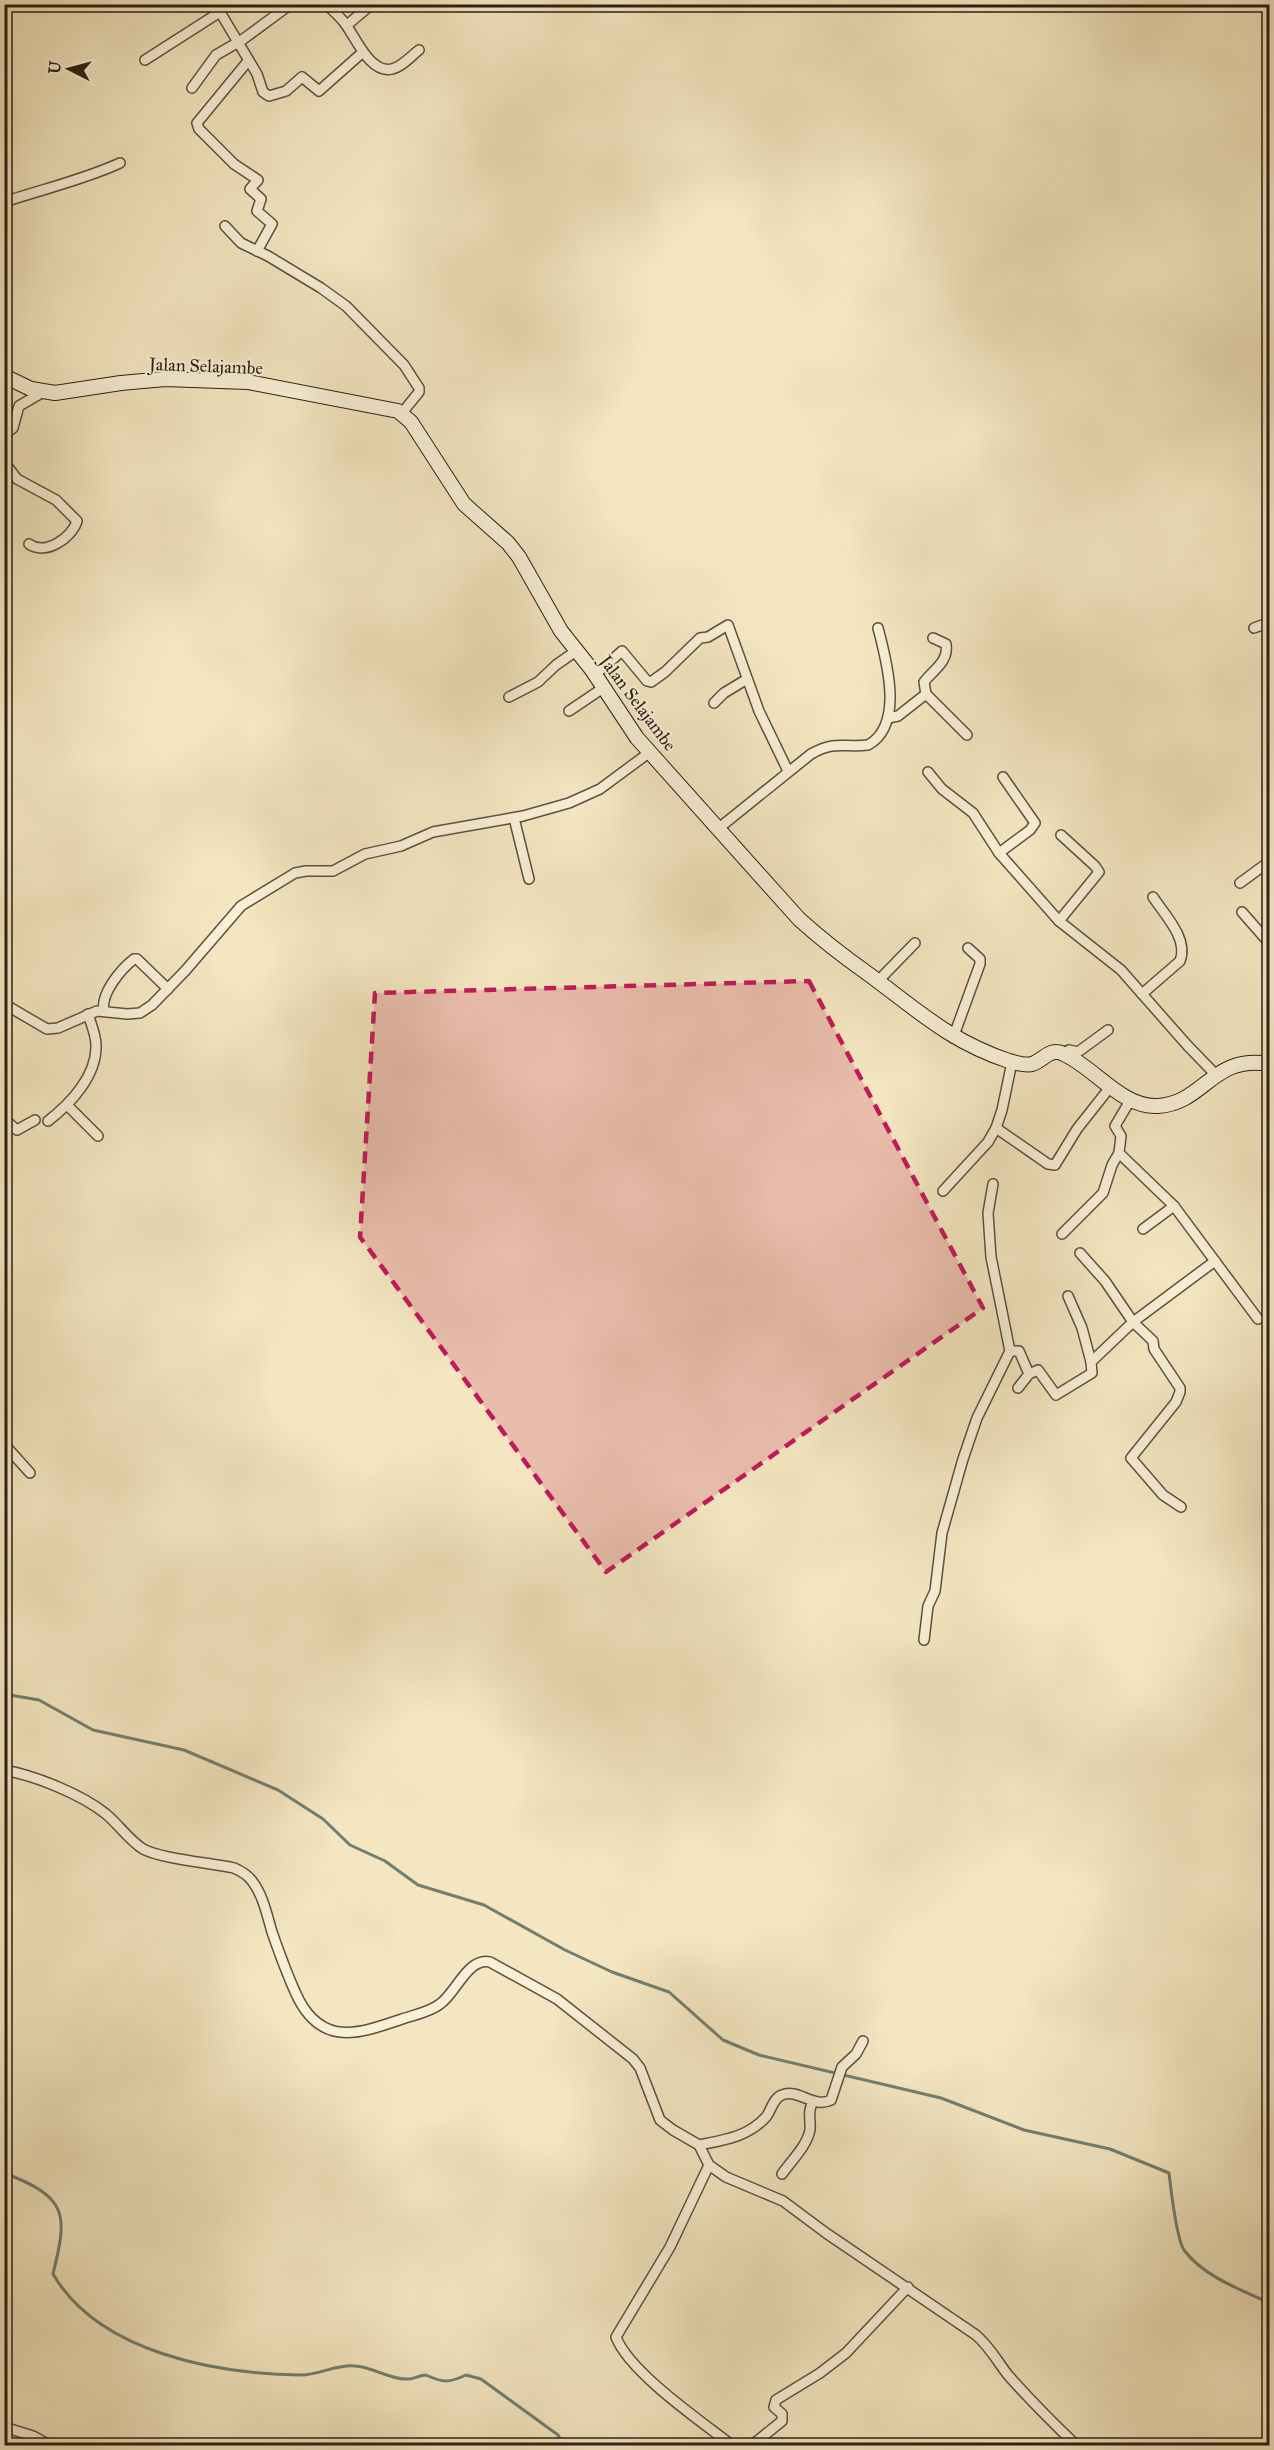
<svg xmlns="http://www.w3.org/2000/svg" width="1274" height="2450" viewBox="0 0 1274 2450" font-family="'IM FELL Great Primer',serif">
	<rect width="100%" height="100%" fill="#f3e6c0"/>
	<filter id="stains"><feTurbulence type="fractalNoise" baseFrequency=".00333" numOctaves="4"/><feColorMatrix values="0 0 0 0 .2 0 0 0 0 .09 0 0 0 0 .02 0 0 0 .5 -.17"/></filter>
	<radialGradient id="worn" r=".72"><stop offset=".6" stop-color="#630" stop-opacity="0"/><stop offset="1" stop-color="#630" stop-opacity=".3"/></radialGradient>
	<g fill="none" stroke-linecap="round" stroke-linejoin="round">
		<g stroke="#707f71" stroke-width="3">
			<path d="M4,1694L39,1700L93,1730L184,1750L278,1790L323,1819L350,1845L385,1861L418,1885L484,1905L565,1950L612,1972L669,1992L723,2040L759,2055L941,2098L1024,2130L1110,2149L1169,2173C1171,2189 1176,2238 1184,2250C1203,2276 1241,2290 1270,2303"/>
			<path d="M4,2173C68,2197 68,2214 53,2274C99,2353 217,2374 301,2375C319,2375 337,2364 355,2366C373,2367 390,2380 409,2379C414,2379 420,2375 426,2375C443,2383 449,2383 466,2375L481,2379L558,2435L564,2446"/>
		</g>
		<defs>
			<g id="street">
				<polyline points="219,4 220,12 257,74 263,92 269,96 286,91 302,77 319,91 363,52"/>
				<path d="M326,4C333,11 341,17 346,25C356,38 370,74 392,69C402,67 411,56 419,50"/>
				<polyline points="347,25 372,4"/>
				<polyline points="145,60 220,12"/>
				<polyline points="248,61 197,123 199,129 234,164 258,180 250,189 261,199 257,211 272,224 257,251"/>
				<polyline points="192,88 216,55 242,40 291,4"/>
				<path d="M4,202C43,189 83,180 120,163"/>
				<polyline points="225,226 241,243 268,256 321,288 346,306 404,365 419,388 419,392 402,413"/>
				<polyline points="4,435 13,428 19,406 43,392"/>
				<path d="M4,462L17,479L56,500L77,521C72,538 45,556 29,544"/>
				<polyline points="1254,628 1270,622"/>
				<polyline points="595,675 622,651 647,681 651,682 665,672 700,638 708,637 728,625 759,711 788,771"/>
				<path d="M926,694L924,682C933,670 949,662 946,644L933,638"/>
				<polyline points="509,697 538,682 556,665 576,651"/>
				<polyline points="714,703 724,693 747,679"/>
				<polyline points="569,711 603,688"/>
				<polyline points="888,718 898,716 926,694 967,735"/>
				<polyline points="928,772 942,789 973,813 999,853 1059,921 1121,970 1187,1045 1216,1075"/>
				<polyline points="514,818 529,879"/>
				<path d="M719,828L811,754C836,740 843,748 868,745C905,725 886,659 878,628"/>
				<polyline points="999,853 1030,830 1035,823 1003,777"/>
				<polyline points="1240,883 1270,861"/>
				<polyline points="1242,912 1270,944"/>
				<polyline points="1059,921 1099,872 1095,866 1061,835"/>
				<polyline points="877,982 915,943"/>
				<path d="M1142,994L1180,961C1189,939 1164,914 1153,897"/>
				<polyline points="4,1004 47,1029 58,1028 97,1011 127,1014 140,1013 152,1005 185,971 241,906 295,873 306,871 333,871 365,854 401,846 433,832 523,816 569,803 600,789 650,752"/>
				<path d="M104,1011C100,994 121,969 134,959H137L168,989"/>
				<polyline points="953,1038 980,964 980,959 968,948"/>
				<polyline points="1064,1053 1069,1050 1078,1052 1108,1030"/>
				<polyline points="1131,1099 1115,1126 1121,1136 1119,1153 1174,1206 1258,1319"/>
				<polyline points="67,1105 98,1136"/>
				<polyline points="4,1119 17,1130 35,1120"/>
				<path d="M48,1121C70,1104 97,1076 96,1045C96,1035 91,1024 88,1014"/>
				<polyline points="996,1128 1048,1164 1055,1165 1077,1129 1111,1086"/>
				<polyline points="943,1191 988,1142 996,1128 1002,1110 1012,1062"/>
				<polyline points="1143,1229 1174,1206"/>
				<polyline points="1062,1234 1103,1193 1112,1165 1119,1153"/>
				<polyline points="1080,1253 1105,1281 1133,1322 1153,1341 1154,1349 1180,1388 1180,1392 1176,1402 1131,1458 1163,1495 1181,1507"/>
				<polyline points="1068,1296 1082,1328 1091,1362"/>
				<polyline points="1010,1351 1019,1351 1029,1374"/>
				<polyline points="1018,1388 1029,1374 1038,1370 1056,1395 1092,1373 1091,1362 1133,1322 1215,1261"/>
				<polyline points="4,1444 30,1473"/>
				<polyline points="924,1640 928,1606 935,1591 942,1533 963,1459 977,1418 1010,1351 991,1257 988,1213 993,1184"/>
				<path d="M4,1770C36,1776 81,1794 106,1814C119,1825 129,1840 143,1849C162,1859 211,1863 234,1868C241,1871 247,1874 252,1881C263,1895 267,1915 272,1932C280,1955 288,1978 299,2000C324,2047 361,2033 402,2019C414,2015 430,2012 440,2004C456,1993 468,1957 490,1962L557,1999L633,2059L640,2068L660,2120L673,2130L699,2145L709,2165L726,2177L783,2201L826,2233L976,2335C990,2347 997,2361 1008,2375C1030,2400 1053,2423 1077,2446"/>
				<path d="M699,2145C724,2140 748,2137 766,2117C771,2111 773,2098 782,2095C798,2088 814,2109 831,2100L842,2067L856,2054L863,2041"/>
				<path d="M709,2165L670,2247L616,2337C629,2372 702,2422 733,2446"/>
				<path d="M782,2174C791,2161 807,2146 810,2130C811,2119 807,2112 813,2102"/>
				<polyline points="4,2427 33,2436 51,2446"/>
				<polyline points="751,2446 782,2421 782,2414 774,2407 776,2400 820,2373 846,2353 908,2287"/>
			</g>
			<path id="secondary" d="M4,376L31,389L55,393L121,383L165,379L248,382L398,411L411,422L464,504L508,543L519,557L561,631L592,670L637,738L799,919C821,939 843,956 867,973C916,1009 949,1041 1009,1061C1016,1063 1025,1066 1032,1064C1044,1060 1050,1047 1064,1054C1095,1068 1122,1108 1158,1106C1205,1103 1212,1054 1270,1064"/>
		</defs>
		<use href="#street" stroke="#5e503f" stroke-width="12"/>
		<use href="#secondary" stroke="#2d1e14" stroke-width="16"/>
		<use href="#street" stroke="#f7efd6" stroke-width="9"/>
		<use href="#secondary" stroke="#f7efd6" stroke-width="14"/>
	</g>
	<path fill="#c2185b" fill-opacity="0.2" stroke="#c2185b" stroke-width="4.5" stroke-dasharray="12 8" stroke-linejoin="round" d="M809,981L983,1308L606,1572L360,1237L375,993Z"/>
	<g text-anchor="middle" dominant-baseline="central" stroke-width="4.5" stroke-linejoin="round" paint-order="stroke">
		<g font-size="18" fill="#2d1e14" stroke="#f7efd6">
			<text transform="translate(206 366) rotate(2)">Jalan Selajambe</text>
			<text transform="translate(638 703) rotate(53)">Jalan Selajambe</text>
		</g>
	</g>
	<rect width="1274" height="2450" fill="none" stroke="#f3e6c0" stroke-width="24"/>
	<rect x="6" y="6" width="1262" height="2438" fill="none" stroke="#2d1e14" stroke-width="3"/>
	<rect x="12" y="12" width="1250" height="2426" fill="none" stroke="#2d1e14" stroke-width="1.5"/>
	<g transform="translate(69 69) rotate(276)" stroke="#f7efd6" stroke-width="4.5" paint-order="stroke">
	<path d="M0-4.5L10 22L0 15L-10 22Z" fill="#2d1e14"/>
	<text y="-9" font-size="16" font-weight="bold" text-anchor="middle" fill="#2d1e14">U</text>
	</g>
	<rect width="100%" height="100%" filter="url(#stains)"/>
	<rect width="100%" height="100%" fill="url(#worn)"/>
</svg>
